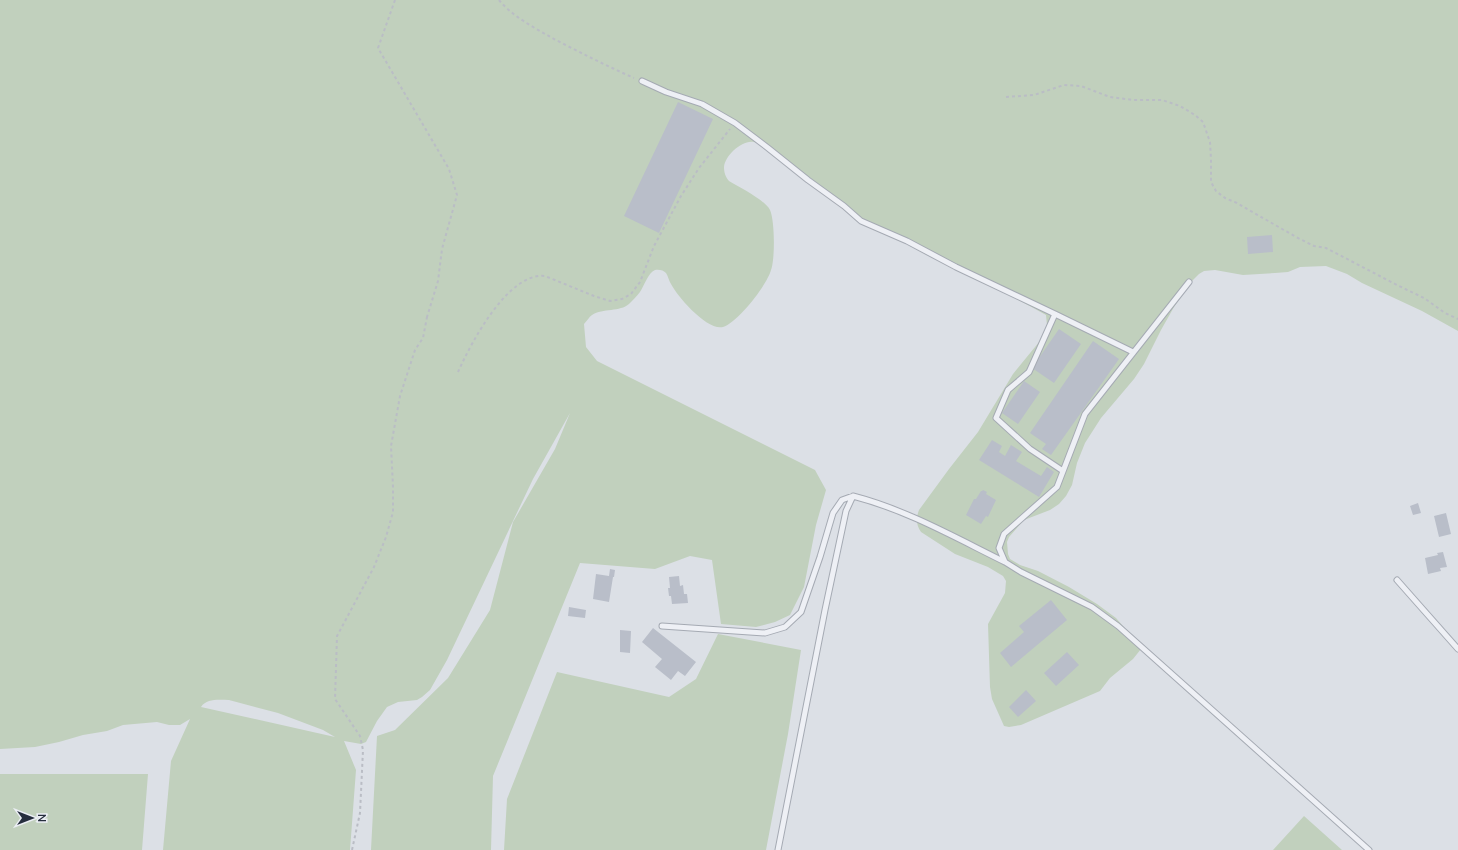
<svg xmlns="http://www.w3.org/2000/svg" width="1458" height="850" font-family="Lato,sans-serif">
<style>
.green{fill:#c1d0bd;fill-rule:evenodd}
.building{fill:#b9bec9}
.lines{fill:none;stroke-linecap:round;stroke-linejoin:round}
.service-casing{stroke:#a5aab3;stroke-width:7}
.path{stroke:#babdc5;stroke-width:2;stroke-dasharray:3 3;stroke-linecap:butt}
.service{stroke:#eef0f5;stroke-width:5}
</style>
<rect width="100%" height="100%" fill="#dce0e6"/>
<path class="green" d="M0,0H1458V331L1422,311L1362,283L1347,274L1326,266L1300,267L1288,272L1275,273L1243,275L1215,270L1204,271L1199,274L1191,282L1174,307L1161,330L1144,364L1134,379L1101,418L1085,443L1077,463L1072,485L1066,496L1059,504L1050,510L1024,520L1009,537L1007,542L1008,554L1010,559L1020,565L1038,571L1069,587L1097,604L1116,618L1128,632L1137,639L1140,643L1141,649L1133,659L1110,678L1100,691L1021,725L1009,727L1004,726L992,699L990,687L988,624L1005,593L1006,581L1003,576L988,567L955,554L921,532C916,525 916,518 919,510L949,469L978,432L1013,374L1044,336L1047,325L1046,315C981,278 910,250 848,209C838,202 829,193 820,185C810,177 798,171 788,163C776,154 769,146 754,142C743,139 725,155 724,167C724,172 725,176 729,181C739,187 765,200 770,210C775,221 775,260 771,270C767,285 738,322 723,327C707,331 677,296 671,284C669,281 668,276 666,273C664,270 658,269 655,270C648,273 644,286 640,292C637,296 633,300 629,304C620,312 603,308 592,315C589,317 587,321 584,324L586,347L597,361L815,470L826,490L816,525L804,587L790,615L775,622L756,627L721,624L712,560L690,556L655,569L580,563L493,776L491,850H371L377,736L395,730L448,678L490,610L513,522L555,449L570,413L533,479L447,660L430,690L422,697L417,700L398,702L387,707L377,721L366,742L361,744L344,741L356,770L350,850H163L171,761L190,719L180,725H169L157,722L123,725L107,731L83,735L59,742L35,747L0,749ZM229,700L278,713L323,730L335,737L201,707C207,698 219,700 229,700Z
M718,634L801,650L788,734L766,850H504L507,799L557,672L669,697L696,679Z
M0,774H148L142,850H0Z
M1304,816L1342,850H1273Z"/>
<path class="building" d="M678,102L713,119L659,233L624,216Z
M1272,235L1273,252L1248,254L1247,237Z
M1059,329L1081,344L1054,383L1032,368Z
M1093,341L1119,359L1051,455L1042,449L1046,444L1030,433Z
M1024,381L1040,392L1018,424L1002,413Z
M992,440L1002,446L999,452L1005,456L1011,445L1022,452L1016,461L1041,476L1047,467L1054,472L1039,497L979,460Z
M983,490L987,492L986,494L996,500L988,517L986,516L981,524L966,515L974,499H976L981,491H982Z
M1418,503L1421,513L1413,515L1410,506Z
M1446,513L1451,534L1439,537L1434,516Z
M1443,552L1447,567L1440,568L1441,571L1428,574L1425,558L1438,555L1437,553Z
M610,569L615,570L614,577H613L609,602L593,599L596,574L609,576Z
M679,576L680,586L683,585L684,594H687L688,603L672,604L671,596H669L668,588H670L669,577Z
M1051,600L1067,620L1011,667L1000,653L1024,632L1019,626Z
M569,607L586,610L585,618L568,616Z
M653,628L696,662L685,676L678,671L671,680L655,667L662,659L642,642Z
M620,630L631,631L630,653L620,652Z
M1067,652L1079,665L1056,686L1044,673Z
M1026,690L1036,701L1018,717L1009,707Z"/>
<g class="lines">
<defs>
<path id="service" d="M642,81L666,92L702,104L735,123L768,148L808,180L844,206L861,221L907,241L956,267L1055,314
M1189,282L1085,414L1057,487L1004,534L999,548L1005,562L1021,572L1092,607L1118,626L1369,850
M1063,471L1030,449L996,418L1008,390L1029,372L1055,314L1133,352
M1397,580L1458,649
M662,626L765,633L785,627L801,612L820,557L833,513L842,500L853,496
M778,850L825,610L846,511L853,496C907,510 956,538 1005,562"/>
</defs>
<use href="#service" class="service-casing"/>
<path class="path" d="M395,0L378,48L449,169L457,195L442,249L438,281L427,317
M499,0C513,17 535,28 554,39C581,53 607,66 634,78
M1006,97L1034,95L1064,85L1081,86L1110,97L1134,100H1162L1180,106L1195,115L1203,122L1210,142L1211,159V182L1216,191L1225,198L1237,203L1296,237L1314,246L1326,248L1397,285L1424,298L1445,313L1458,319
M458,372C471,343 508,272 545,276L594,296L610,301L622,299L631,294L640,282L654,246L681,196L699,168L730,129
M352,850L360,813L363,750L360,736L335,699L337,636L374,567L386,537L393,512V487L391,446L400,396L415,350L423,338L427,317"/>
<use href="#service" class="service"/>
</g>
<g transform="translate(32 818) rotate(90)" stroke="#ebeef4" stroke-width="3" paint-order="stroke">
<path d="M0-3L7 15L0 10L-7 15Z" fill="#252d3d"/>
<text y="-6" font-size="11" font-weight="bold" text-anchor="middle" fill="#252d3d">N</text>
</g>
</svg>
